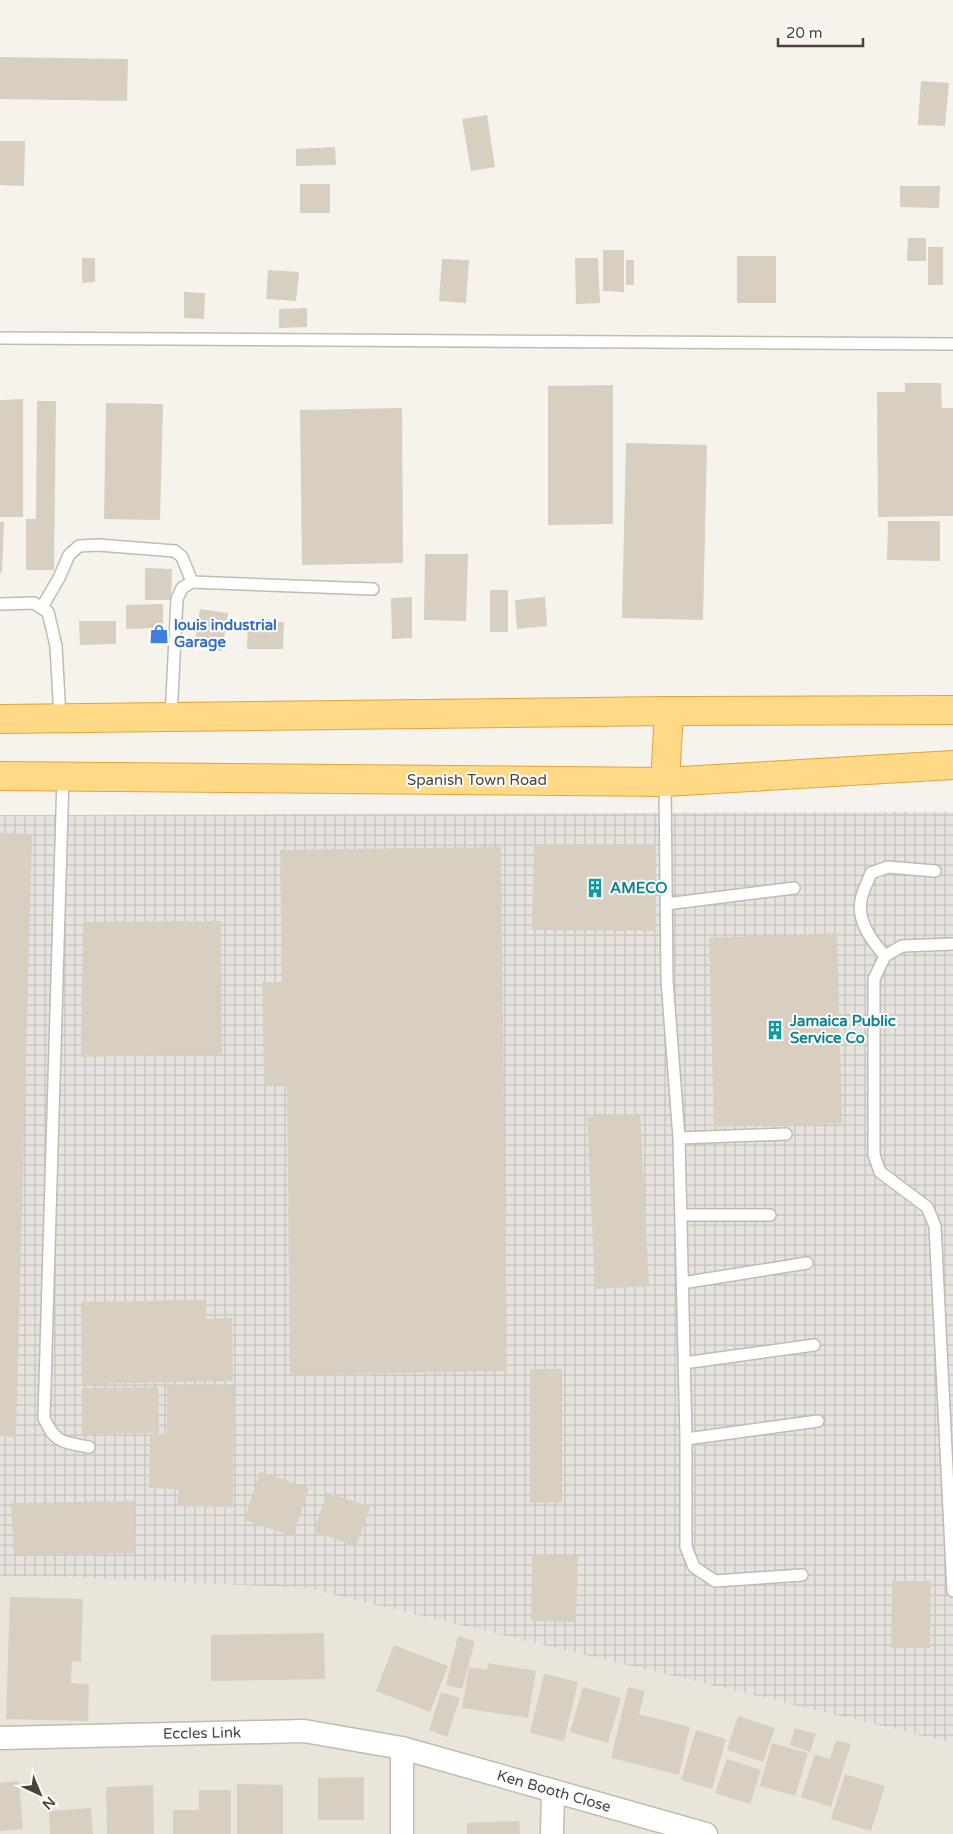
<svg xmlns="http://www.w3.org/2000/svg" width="953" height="1834" font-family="'Varela Round',sans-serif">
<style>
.residential{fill:#eae5da}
.industrial{fill:url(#industrial-grid)}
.building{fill:#d8cfc1}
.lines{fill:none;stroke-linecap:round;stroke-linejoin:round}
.service-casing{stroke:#c2bbae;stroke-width:14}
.minor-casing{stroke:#c2bbae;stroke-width:25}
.trunk-casing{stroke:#e0a43c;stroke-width:30}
.service{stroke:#fff;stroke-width:11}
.minor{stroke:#fff;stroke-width:22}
.trunk{stroke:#ffd985;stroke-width:28}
.labels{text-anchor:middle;stroke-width:4;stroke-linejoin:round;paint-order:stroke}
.shop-label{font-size:15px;font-weight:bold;fill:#366cbe;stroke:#fff;text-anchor:start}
.street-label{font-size:15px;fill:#4b4439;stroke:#fff}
.culture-label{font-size:15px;font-weight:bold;fill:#0d838f;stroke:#fff;text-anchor:start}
</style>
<defs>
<pattern id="industrial-grid" width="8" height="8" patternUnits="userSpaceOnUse" patternTransform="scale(1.25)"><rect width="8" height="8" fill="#e6e2dd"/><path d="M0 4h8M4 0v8" fill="none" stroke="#c7c3be"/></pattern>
</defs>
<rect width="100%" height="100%" fill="#f6f3ec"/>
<path class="residential" d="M0,1576H41L305,1588L953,1743V1834H0Z"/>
<path class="industrial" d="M953,812V1743L305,1588L41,1576H0V815Z"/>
<path class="building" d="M0,57L128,59L127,101L0,99Z
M921,81L949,83L945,126L918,125Z
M487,115L495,167L471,171L462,119Z
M0,141H25L24,186L0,185Z
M335,147L336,165L296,166V149Z
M300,184H330V213H300Z
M900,186H940L939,208L900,207Z
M908,238H926V261H907Z
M928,247H943V285H928Z
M603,250H624V292L603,291Z
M737,256H776V303H737Z
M82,258H95V282L82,283Z
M575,258H598L600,303L576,304Z
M442,259L469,260L466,303L439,301Z
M626,260H634V285H626Z
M268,270L299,272L296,301L266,299Z
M184,292L205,293L204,319L184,318Z
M307,308V327L279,328V309Z
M905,383H941L942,408H953V516L878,517L877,392H905Z
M613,385V524L548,525V386Z
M23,399V517H0V400Z
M37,401H56L54,570H26V519H36Z
M106,403L163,404L160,520L104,519Z
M402,408L403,563L302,565L300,410Z
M626,443L707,445L703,620L622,618Z
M888,521H940V561L887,560Z
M0,522H4L2,573L0,572Z
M425,554H468L466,621L424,620Z
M145,568L172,569L171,600H145Z
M490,590H508V632H490Z
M412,597V638L392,639L391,598Z
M545,597L547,626L517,629L515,600Z
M163,604V628L126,629V605Z
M200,609L228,613L222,651L194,647Z
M79,621H116V644L80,645Z
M248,622H284L283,649H247Z
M0,833L32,834L16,1437L0,1436Z
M534,844L656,845V931L532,930Z
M501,847L507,1371L290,1375L287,1084L264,1085L262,982H282L280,850Z
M221,921L222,1054L81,1057L83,922Z
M837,933L842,1123L714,1127L709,938Z
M640,1114L649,1286L595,1289L587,1117Z
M206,1300V1319L232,1318L233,1381L82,1384L81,1302Z
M530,1369H562V1502L530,1503Z
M167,1386H234L233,1507L177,1506L178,1489L149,1488L150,1435H167Z
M158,1387L159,1433L82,1434V1388Z
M260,1472L309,1488L293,1536L244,1520Z
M327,1492L370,1507L356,1546L314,1532Z
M135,1501V1553L14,1555L11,1503Z
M532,1555L578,1556L576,1622L531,1621Z
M892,1581H931L930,1648H891Z
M10,1597L83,1599L81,1662L72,1661L71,1683L89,1684L88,1721L6,1719Z
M324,1633L325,1679L211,1681V1635Z
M458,1636L475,1641L462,1689L446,1685Z
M394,1645L448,1666L430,1712L376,1691Z
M488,1663L536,1671L528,1718L462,1708L469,1667L487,1670Z
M544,1674L578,1682L564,1741L530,1733Z
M583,1687L621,1698L608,1743L570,1732Z
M628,1687L645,1691L639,1714L690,1727L679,1775L611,1758Z
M441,1692L460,1698L447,1737L429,1730Z
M738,1716L775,1728L763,1762L727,1750Z
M795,1728L816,1734L810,1752L790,1745Z
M696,1730L726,1739L712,1789L681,1780Z
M836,1740L851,1744L831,1807L801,1797L815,1754L830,1759Z
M772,1743L808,1753L795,1796L760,1786Z
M727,1759L761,1770L750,1804L715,1793Z
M845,1774L885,1786L871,1831L831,1819Z
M364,1777V1820H318V1778Z
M19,1781L23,1829L0,1831V1783Z
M237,1784L283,1785V1834H237Z
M153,1785L154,1834H107L106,1787Z
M199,1790H231V1834H173V1810H199Z
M91,1808L93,1834H50L49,1811Z
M519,1821L520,1834H467V1823Z"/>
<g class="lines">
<defs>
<path id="service" d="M0,338L953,344
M0,604L34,603L48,612L56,646L60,718
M42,607L59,578L69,555L79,546L98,545L175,551L182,557L192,582
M171,717L177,599L182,588L192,582L373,589
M63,777L44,1418C55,1444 64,1442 89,1447
M665,782L667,980L679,1138L686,1439V1547L694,1567L715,1581L802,1575
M666,904L794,888
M953,944L902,946L885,956L874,979V1155L880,1172L927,1207L935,1226L953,1591
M885,956C871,940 855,919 862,896C864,888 868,881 871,873L888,867L935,871
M679,1138L786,1134
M681,1215H770
M682,1283L807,1263
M684,1363L814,1345
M686,1439L818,1421"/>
<path id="minor" d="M0,1738L304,1731L402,1748L706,1834
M402,1834V1748
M552,1834L553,1791"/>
<path id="trunk" d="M0,719L669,711L953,710
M0,776L665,782L953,765
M665,782L669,711"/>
</defs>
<use href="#service" class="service-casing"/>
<use href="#minor" class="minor-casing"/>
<use href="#trunk" class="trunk-casing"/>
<use href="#service" class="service"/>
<use href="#minor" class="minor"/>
<use href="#trunk" class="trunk"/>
</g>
<defs>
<symbol id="shop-bare" viewBox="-9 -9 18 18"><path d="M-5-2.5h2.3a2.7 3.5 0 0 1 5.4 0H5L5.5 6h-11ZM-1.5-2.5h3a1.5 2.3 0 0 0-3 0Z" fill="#3f7fe0" stroke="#fff" stroke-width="2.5" paint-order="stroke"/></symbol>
<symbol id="building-bare" viewBox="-9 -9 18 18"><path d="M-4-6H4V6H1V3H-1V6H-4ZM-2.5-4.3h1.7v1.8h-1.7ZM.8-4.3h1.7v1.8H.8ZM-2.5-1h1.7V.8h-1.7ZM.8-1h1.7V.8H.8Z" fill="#0f9aa8" stroke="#fff" stroke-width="2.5" paint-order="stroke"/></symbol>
</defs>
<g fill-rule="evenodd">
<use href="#shop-bare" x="145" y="620" width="28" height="28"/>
<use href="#building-bare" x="581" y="874" width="28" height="28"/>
<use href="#building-bare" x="761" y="1016" width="28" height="28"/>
</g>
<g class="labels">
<g class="shop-label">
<text x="174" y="630">louis industrial<tspan x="174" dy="17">Garage</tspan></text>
</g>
<g class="street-label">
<text x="477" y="785">Spanish Town Road</text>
<text transform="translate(202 1733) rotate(-1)" y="5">Eccles Link</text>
<text transform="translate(554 1791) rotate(16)" y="5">Ken Booth Close</text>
</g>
<g class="culture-label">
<text x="610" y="893">AMECO</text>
<text x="790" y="1026">Jamaica Public<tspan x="790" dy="17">Service Co</tspan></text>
</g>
</g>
<g transform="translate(40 1794) rotate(136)" stroke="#ffffff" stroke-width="4" paint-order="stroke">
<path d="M0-4L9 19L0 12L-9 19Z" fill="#4b4439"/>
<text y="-8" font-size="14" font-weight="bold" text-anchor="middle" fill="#4b4439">N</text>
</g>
<path d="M778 38v8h85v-8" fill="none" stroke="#4b4439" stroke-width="2.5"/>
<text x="786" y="38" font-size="15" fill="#4b4439" stroke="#ffffff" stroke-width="4" paint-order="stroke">20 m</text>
</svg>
